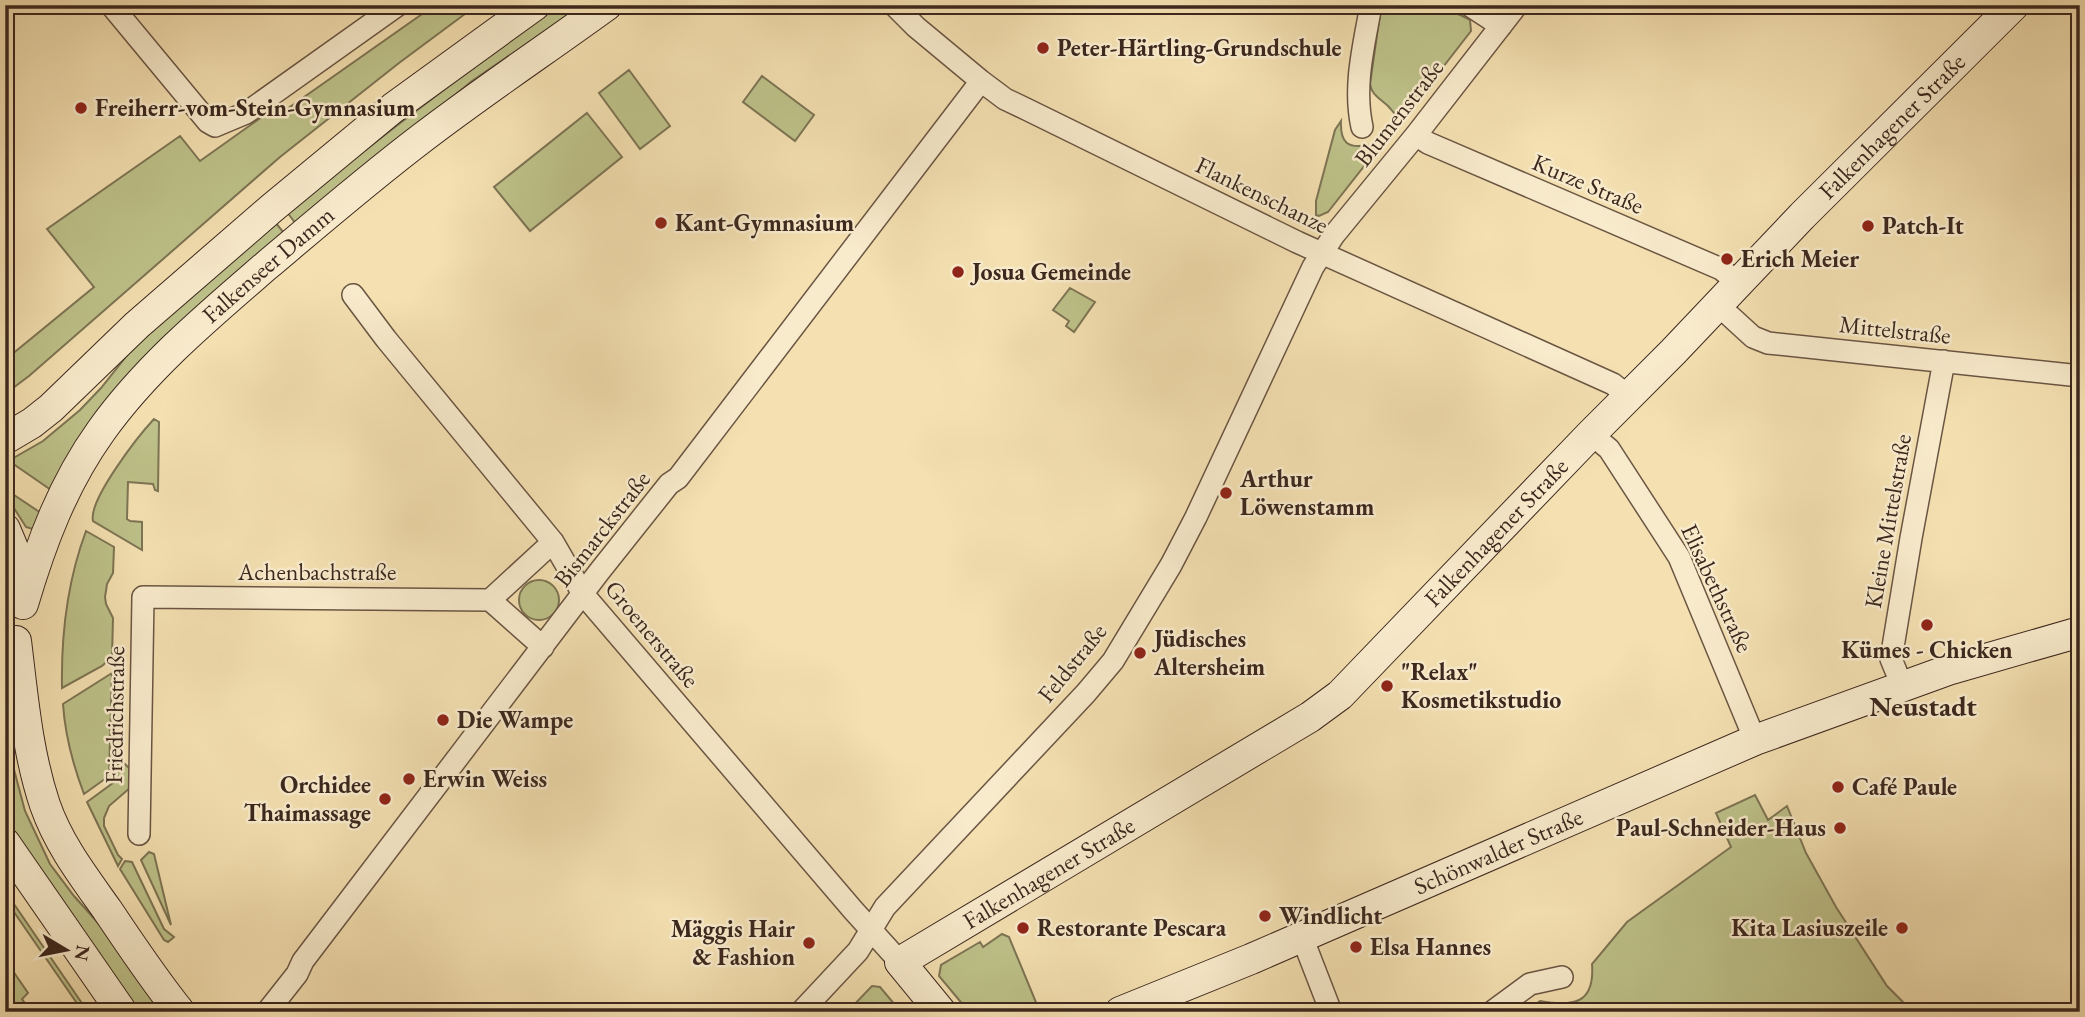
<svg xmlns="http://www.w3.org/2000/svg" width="2085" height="1017" font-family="'EB Garamond',serif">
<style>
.green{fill:#bec28a;stroke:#7d7454;stroke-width:2}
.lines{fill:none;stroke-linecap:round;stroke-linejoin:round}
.street-casing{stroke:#6a5543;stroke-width:24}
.secondary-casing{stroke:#3c271e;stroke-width:32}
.street{stroke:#f8ebcc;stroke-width:21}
.secondary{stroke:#f8ebcc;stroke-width:30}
.poi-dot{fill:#8f2418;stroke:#f8ebcc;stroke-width:2.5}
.labels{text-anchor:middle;stroke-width:5;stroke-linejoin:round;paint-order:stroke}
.poi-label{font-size:24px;font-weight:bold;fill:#3c271e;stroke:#f8ebcc;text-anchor:start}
.street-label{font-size:24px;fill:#3c271e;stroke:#f8ebcc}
.quarter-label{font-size:28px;font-weight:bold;fill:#3c271e;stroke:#f8ebcc}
</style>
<rect width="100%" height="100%" fill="#f4e0b1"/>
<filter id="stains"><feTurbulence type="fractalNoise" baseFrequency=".00286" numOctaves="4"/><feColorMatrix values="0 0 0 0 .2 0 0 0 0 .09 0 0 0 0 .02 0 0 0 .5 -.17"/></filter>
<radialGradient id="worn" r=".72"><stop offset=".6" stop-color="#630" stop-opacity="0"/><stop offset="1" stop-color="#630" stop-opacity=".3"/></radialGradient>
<path class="green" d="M435,5H477L399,63L280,157L29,376L5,394V360L94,287L47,229L180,136L200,161L266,114L277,116Z
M560,5H583L472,81L296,224L287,212C376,140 467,71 560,5Z
M1384,5C1413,5 1444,5 1470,20L1471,31L1405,116L1401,118C1394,115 1393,111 1388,106C1380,98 1372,96 1370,84L1381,7Z
M629,70L670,126L640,149L599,93Z
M762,76L814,115L795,141L743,102Z
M587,113L622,157L530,231L494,187Z
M1341,121C1340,143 1348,149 1368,145L1372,156L1328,212L1319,216L1316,215V201L1335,130Z
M275,222L284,233L51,490L12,463L10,460L43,441L80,410L101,388L133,348Z
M1070,288L1095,302L1074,332L1066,326L1069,321L1053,310Z
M154,419L159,422L158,491L155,490L153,484L128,482L127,519L130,521L142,522V550L93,521C88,500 139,435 154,419Z
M5,489L41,513L33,529L26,527L5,494Z
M86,531L114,547L113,573L107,584L105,597L106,604L113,618L112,657L102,666L62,688C61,634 67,582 86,531Z
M519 600a20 20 0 1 1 40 0a20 20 0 1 1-40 0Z
M112,673L109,776L84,794C73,765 65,735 63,704Z
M8,747L25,811L50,864L74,896L100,925L164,1012H136L5,823V749Z
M118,757L133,772L131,787L109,806L104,818V826L118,855L122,859L118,866L87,802L117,780Z
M1755,795L1768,820L1787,806L1806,853L1836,907L1887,986L1913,1012H1525L1540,1001C1573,1007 1595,1004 1592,964L1627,922L1731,847L1716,813Z
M149,852L154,854L171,925L141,860Z
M125,861L132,862L164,929L174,937L168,942L164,940L120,869Z
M5,891L88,1012H83L5,899Z
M1002,934L1009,937L1040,1012H969L939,976L941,965L980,942L983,947Z
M15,974L28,993L22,999L31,1012H5V976L8,979Z
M872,986L880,987L901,1012H847Z"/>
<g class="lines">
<defs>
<path id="street" d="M111,5L208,122L215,126L246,113L398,5
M894,5L916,27L981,81L1005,99L1026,109L1297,242L1613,384L1628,396
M1469,5L1501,26
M1362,127C1353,86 1364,45 1371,5
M1416,135L1428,143L1721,269L1738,283
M353,295L386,339L553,542L583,594L853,910L900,962
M1718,305L1753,337L1768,343L2080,376
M1591,434L1609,449L1679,557L1755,740
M490,600L553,542
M1903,688L1891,659L1911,538L1944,361
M139,834L143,597L490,600L543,647
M1302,937L1331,1012
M267,1012L297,974L303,961L599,572L669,484L678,478L981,81
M801,1012L858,951L885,907L1086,693L1113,661L1171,565L1196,517L1313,267L1334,235L1416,135L1517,5
M1492,1012L1530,984L1562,977"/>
<g id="secondary">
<path d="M5,439L32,423L51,408L137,325L272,208L393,108L535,5"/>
<path d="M5,529L18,560L22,592"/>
<path id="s1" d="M23,604C41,543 63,484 101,431C146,368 207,317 266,266C317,223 368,179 422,138C482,92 545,50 607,5"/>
<path d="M16,641C23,697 27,751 45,805C59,845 84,877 108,911C131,945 154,980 180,1012"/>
<path d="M5,843L122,1012"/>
<path id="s2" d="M941,1012L900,962L1310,717L1340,695L1591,434L1673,352L1802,216L2014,5"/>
<path id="s3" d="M1120,1012L1251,959L1755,740L1951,669L2080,632"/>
</g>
</defs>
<use href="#street" class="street-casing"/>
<use href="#secondary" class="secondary-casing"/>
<use href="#street" class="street"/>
<use href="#secondary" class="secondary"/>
</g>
<g class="poi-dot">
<circle cx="1043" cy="48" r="7"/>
<circle cx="81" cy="108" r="7"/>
<circle cx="661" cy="223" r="7"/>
<circle cx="1868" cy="226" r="7"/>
<circle cx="1727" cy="259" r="7"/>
<circle cx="958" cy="272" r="7"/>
<circle cx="1226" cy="493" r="7"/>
<circle cx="1927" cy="625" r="7"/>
<circle cx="1140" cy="653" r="7"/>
<circle cx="1387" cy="686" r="7"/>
<circle cx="443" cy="720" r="7"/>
<circle cx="409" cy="779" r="7"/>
<circle cx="1838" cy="787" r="7"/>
<circle cx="385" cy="799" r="7"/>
<circle cx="1840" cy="828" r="7"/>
<circle cx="1265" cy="916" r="7"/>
<circle cx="1023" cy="928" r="7"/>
<circle cx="1902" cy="928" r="7"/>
<circle cx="809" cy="943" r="7"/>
<circle cx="1356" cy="947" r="7"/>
</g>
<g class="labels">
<g class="poi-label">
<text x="1057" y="56">Peter-Härtling-Grundschule</text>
<text x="95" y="116">Freiherr-vom-Stein-Gymnasium</text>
<text x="675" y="231">Kant-Gymnasium</text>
<text x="1882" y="234">Patch-It</text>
<text x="1741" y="267">Erich Meier</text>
<text x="972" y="280">Josua Gemeinde</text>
<text x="1240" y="487">Arthur<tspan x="1240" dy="28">Löwenstamm</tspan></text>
<text x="1154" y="647">Jüdisches<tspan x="1154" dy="28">Altersheim</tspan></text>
<text x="1927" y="658" text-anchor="middle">Kümes - Chicken</text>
<text x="1401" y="680">"Relax"<tspan x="1401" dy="28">Kosmetikstudio</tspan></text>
<text x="457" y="728">Die Wampe</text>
<text x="423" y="787">Erwin Weiss</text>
<text x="371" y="793" text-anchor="end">Orchidee<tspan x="371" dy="28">Thaimassage</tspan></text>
<text x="1852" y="795">Café Paule</text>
<text x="1826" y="836" text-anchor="end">Paul-Schneider-Haus</text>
<text x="1279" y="924">Windlicht</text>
<text x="1037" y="936">Restorante Pescara</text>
<text x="1888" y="936" text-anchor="end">Kita Lasiuszeile</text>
<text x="795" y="937" text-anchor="end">Mäggis Hair<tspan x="795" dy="28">&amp; Fashion</tspan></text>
<text x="1370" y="955">Elsa Hannes</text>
</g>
<g class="street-label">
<text transform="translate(1399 113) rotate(-52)" y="8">Blumenstraße</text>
<text dy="8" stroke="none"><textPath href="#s2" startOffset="1372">Falkenhagener Straße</textPath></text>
<text transform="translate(1588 184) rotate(23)" y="8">Kurze Straße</text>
<text transform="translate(1262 195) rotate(26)" y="8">Flankenschanze</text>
<text dy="8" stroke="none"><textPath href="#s1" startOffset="427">Falkenseer Damm</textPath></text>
<text transform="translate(1895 330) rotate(6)" y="8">Mittelstraße</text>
<text transform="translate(1888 521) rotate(-80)" y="8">Kleine Mittelstraße</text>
<text transform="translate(602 529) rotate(-52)" y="8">Bismarckstraße</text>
<text dy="8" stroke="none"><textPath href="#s2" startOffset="805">Falkenhagener Straße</textPath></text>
<text x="317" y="580">Achenbachstraße</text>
<text transform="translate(1717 588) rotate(65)" y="8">Elisabethstraße</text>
<text transform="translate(652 634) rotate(50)" y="8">Groenerstraße</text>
<text transform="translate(1072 663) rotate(-51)" y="8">Feldstraße</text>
<text transform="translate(115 715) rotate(-89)" y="8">Friedrichstraße</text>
<text dy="8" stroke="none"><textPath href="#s3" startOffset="411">Schönwalder Straße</textPath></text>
<text dy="8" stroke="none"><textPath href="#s2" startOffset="238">Falkenhagener Straße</textPath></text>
</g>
<g class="quarter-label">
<text x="1923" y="716">Neustadt</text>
</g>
</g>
<rect width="2085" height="1017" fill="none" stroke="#f4e0b1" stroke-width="28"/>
<rect x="7" y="7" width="2071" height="1003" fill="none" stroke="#3c271e" stroke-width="3.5"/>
<rect x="14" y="14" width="2057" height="989" fill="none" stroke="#3c271e" stroke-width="2"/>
<g transform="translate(66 950) rotate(100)" stroke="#f8ebcc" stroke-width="5" paint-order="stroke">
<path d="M0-5L12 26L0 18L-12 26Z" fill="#3c271e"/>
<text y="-10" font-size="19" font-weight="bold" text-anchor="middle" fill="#3c271e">N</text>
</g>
<rect width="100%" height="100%" filter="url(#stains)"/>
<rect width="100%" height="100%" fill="url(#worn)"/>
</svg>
